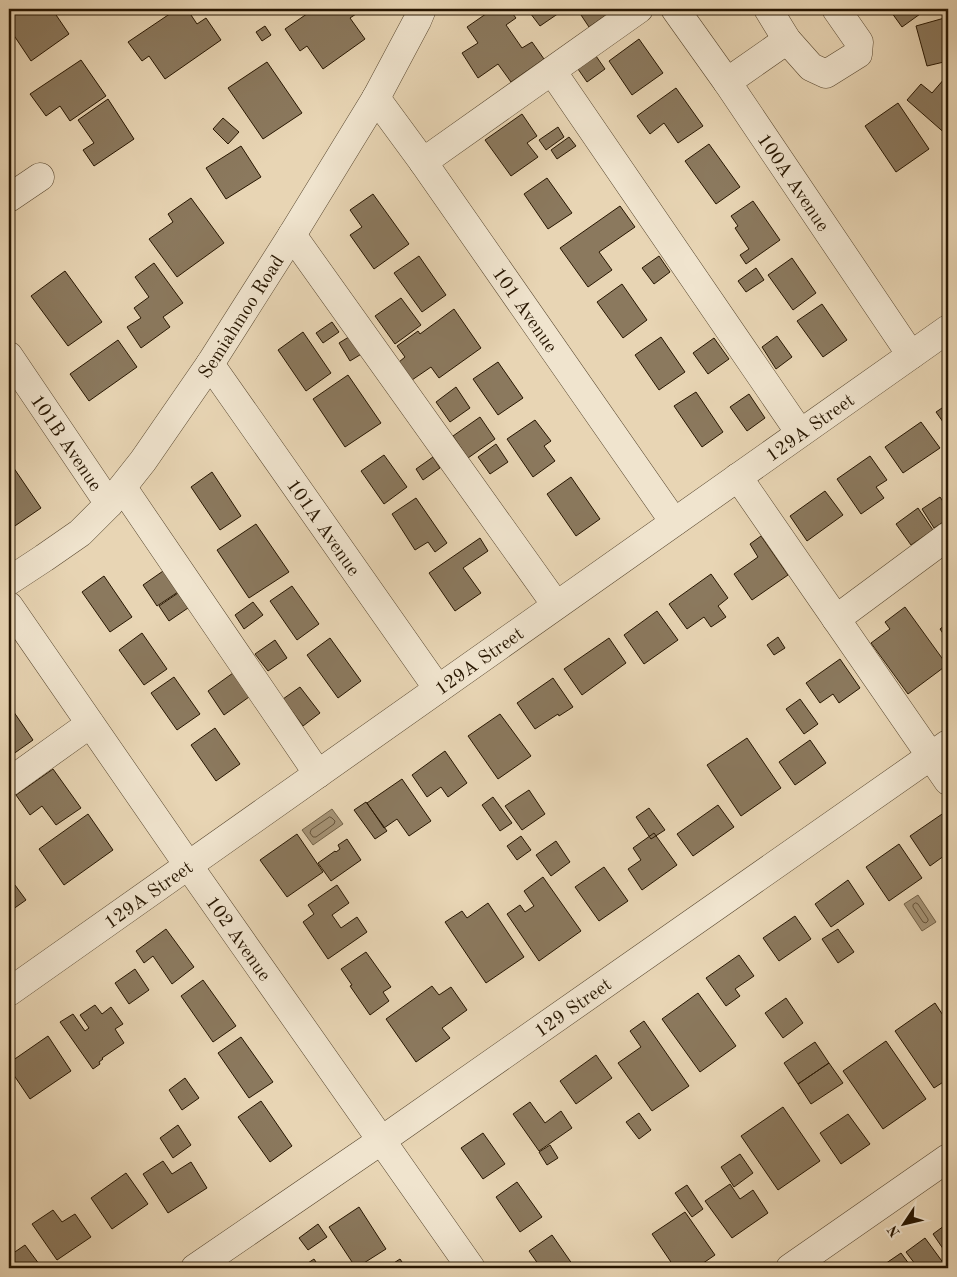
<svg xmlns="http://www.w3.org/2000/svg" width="957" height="1277" font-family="'Old Standard TT',serif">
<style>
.water{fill:#a69477;stroke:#736248}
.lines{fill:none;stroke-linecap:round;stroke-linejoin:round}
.shore{stroke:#66553c;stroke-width:1}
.building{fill:#8b795e;stroke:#271601}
.minor-casing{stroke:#57462e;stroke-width:29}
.minor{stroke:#f0e4ce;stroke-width:28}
.labels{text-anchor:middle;stroke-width:4.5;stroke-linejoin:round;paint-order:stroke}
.street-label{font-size:19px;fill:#271601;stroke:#f0e4ce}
</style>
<rect width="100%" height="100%" fill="#e8d5b4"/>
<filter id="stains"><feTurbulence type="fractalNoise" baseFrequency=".004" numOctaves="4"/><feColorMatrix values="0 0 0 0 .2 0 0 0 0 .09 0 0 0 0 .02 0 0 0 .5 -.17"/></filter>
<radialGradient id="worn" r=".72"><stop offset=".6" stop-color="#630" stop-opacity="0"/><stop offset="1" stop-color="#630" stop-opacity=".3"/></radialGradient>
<path class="water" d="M332,809L343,824L313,845L302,830Z
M918,895L936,922L922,931L904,904Z"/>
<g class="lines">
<path class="shore" d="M330,817L332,818L335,821L334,824L316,837H313L310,833L311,830Z
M916,903L918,904L928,919V921L926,923L923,922L913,907V905Z"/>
</g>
<path class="building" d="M9,9H52L69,34L31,61L9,28Z
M177,9H187L197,24L206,18L221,40L165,79L149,56L142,61L128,42Z
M314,9H353L356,14L350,18L365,39L323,69L307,46L300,51L285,29Z
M493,9H509L516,18L506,25L522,48L532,42L544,59L511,82L498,64L478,78L462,53L478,43L467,27Z
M527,9H556L559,13L540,26Z
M577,9H615L589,27Z
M889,9H927L902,27Z
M948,17V63V61L927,66L916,26Z
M265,26L271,35L262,41L256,32Z
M639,39L663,73L632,95L609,61Z
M596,56L605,69L587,82L578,69Z
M81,60L106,96L70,121L60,106L46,116L30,94Z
M267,62L302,113L263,139L228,88Z
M945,78L948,81V136L907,100L921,84L932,93Z
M676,88L703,126L678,143L664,123L650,134L637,116Z
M108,99L134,139L94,166L83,150L94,143L78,120Z
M898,103L929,149L896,172L865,126Z
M522,114L537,136L527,143L538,157L511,176L485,140Z
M223,118L239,132L228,144L213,129Z
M558,127L564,137L546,150L539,140Z
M569,137L576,146L557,159L551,150Z
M709,144L740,187L716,204L685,161Z
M241,146L261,177L226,199L206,168Z
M547,178L572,213L548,229L524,194Z
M373,194L409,244L374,269L350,235L362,227L350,210Z
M191,198L224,243L177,277L149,239L173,222L168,214Z
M753,201L780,240L746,264L740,255L749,249L735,228L738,226L731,216Z
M620,206L635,227L599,252L612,270L588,287L560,248Z
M419,256L446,295L422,312L394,273Z
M659,256L670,272L654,284L642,268Z
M792,258L816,293L793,310L768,275Z
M154,263L183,303L163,317L170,327L141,348L127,327L141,318L134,308L149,297L135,277Z
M756,268L764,280L746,292L738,281Z
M65,271L102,322L68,346L31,296Z
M622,284L647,320L623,338L597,302Z
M401,298L421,325L395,344L375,316Z
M822,304L847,340L823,357L797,321Z
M454,309L481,348L439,378L431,367L412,380L399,362L405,357L397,346L418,331L420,334Z
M332,322L339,332L323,343L316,333Z
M303,332L331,373L306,391L278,350Z
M352,335L363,353L350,361L339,343Z
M777,336L792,357L776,369L762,347Z
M661,337L685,372L659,390L635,355Z
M714,338L729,359L708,374L693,353Z
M118,340L137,367L89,401L70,374Z
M498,362L523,398L498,415L473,379Z
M348,375L381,423L345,447L313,399Z
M456,387L470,408L450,422L436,402Z
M696,392L723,432L702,447L674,406Z
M749,394L765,418L747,431L730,407Z
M948,404V429L936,412Z
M480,417L495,439L468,458L453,436Z
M535,420L551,441L544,446L555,461L533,477L507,439Z
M921,422L940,448L903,473L885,447Z
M496,444L508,462L490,474L478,457Z
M384,455L407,487L384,504L361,471Z
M870,456L887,480L876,487L884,498L861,514L837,479Z
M433,457L440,468L423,480L416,469Z
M9,461L41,508L9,530Z
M212,472L241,516L220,530L191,487Z
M571,477L600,519L576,536L547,494Z
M825,491L843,515L807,541L790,516Z
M940,497L948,509V519L934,528L922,509Z
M416,498L447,543L435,552L428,542L415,550L392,514Z
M918,508L933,530L911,545L896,524Z
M256,524L289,572L249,598L217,550Z
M761,536L788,575L752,600L734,574L758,557L750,544Z
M480,538L488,551L463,568L481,593L455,611L429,573Z
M166,569L181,590L157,606L143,585Z
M711,574L728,598L718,606L726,617L711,627L704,617L687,629L669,604Z
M104,576L132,617L110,632L82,592Z
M292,586L319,624L297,640L270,601Z
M178,593L188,608L169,621L159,606Z
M253,602L263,615L244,629L235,615Z
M905,607L947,665L908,694L871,643L890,629L885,622Z
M657,611L678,640L644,664L624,635Z
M948,623V641L940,629Z
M142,633L167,669L144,685L119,650Z
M778,637L785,648L774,655L767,645Z
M330,638L361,681L338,698L307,655Z
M609,638L626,663L582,695L564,669Z
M275,640L287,658L268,671L255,654Z
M840,659L860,688L839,703L833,694L820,703L806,683Z
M233,673L249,697L224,715L208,691Z
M174,677L200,714L177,730L151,693Z
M553,678L573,707L559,716L558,714L535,729L517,703Z
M300,687L320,713L303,726L283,699Z
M800,699L818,724L804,734L786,709Z
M9,705L33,740L9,757Z
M500,714L531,756L498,779L468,736Z
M215,728L240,764L216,781L191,745Z
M747,738L781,788L741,816L707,765Z
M810,740L826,763L795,785L779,762Z
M445,751L467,783L448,797L441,787L427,797L412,775Z
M53,769L81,808L56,825L42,806L30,815L16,795Z
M402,779L431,821L409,836L397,819L384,828L367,803Z
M529,790L545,814L522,830L505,806Z
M493,797L512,823L500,831L482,805Z
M366,802L387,831L375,839L354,810Z
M718,805L734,827L693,856L677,834Z
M649,808L665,830L651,839L636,817Z
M948,810V853L930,866L910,836Z
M88,814L113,850L64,885L39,849Z
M654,833L677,865L642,890L628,869L641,860L633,848Z
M297,834L323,872L287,897L260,860Z
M521,836L531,850L517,860L507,846Z
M347,839L361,860L331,881L318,863L335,851L336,852L340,849L338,845Z
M556,841L570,862L551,876L536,855Z
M899,844L922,878L889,901L866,867Z
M604,867L628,901L599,921L575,887Z
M9,877L26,900L9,912Z
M543,877L581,931L539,961L507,914L520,905L525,912L534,906L524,891Z
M848,880L864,904L831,927L815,904Z
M337,885L349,903L332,915L341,928L357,917L367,932L328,959L303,922L314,914L308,905Z
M488,903L524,957L486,983L445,922L462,911L467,918Z
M795,916L811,939L779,961L763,938Z
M166,929L194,967L172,984L153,956L144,963L136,951Z
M838,929L854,952L838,963L822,939Z
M366,952L391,987L383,992L389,1001L370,1015L350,986L352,985L341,969Z
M739,955L754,976L735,989L740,996L726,1006L706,978Z
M135,969L149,990L129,1004L115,983Z
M203,980L236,1026L213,1042L181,996Z
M432,986L439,995L451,987L467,1010L442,1028L450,1038L416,1062L386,1019Z
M698,993L736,1046L700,1072L662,1019Z
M786,998L803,1023L783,1038L765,1013Z
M935,1003L948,1023V1079L934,1088L895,1031Z
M95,1005L102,1014L111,1007L123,1024L115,1029L124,1043L102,1058L103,1059L99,1062L100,1064L93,1069L60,1022L73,1014L85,1031L89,1028L80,1015Z
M644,1021L689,1086L652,1111L618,1063L641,1047L630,1031Z
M48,1036L71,1071L30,1099L9,1068V1063Z
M241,1037L273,1082L249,1098L218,1053Z
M886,1041L926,1099L883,1129L843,1071Z
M815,1042L829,1063L798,1084L784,1063Z
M596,1055L612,1078L576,1104L560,1081Z
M829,1063L843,1083L811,1104L798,1084Z
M185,1078L199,1098L182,1110L169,1090Z
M261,1101L292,1146L270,1162L238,1117Z
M530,1102L545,1123L561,1111L572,1128L539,1151L513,1114Z
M783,1107L820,1161L778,1190L741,1136Z
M639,1113L651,1130L639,1139L626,1122Z
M848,1114L870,1144L841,1164L820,1133Z
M178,1125L191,1145L173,1158L160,1138Z
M483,1133L505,1164L483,1179L461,1148Z
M550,1145L558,1158L547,1165L539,1152Z
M740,1154L753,1173L734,1187L721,1167Z
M163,1161L172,1174L191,1162L207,1188L168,1213L143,1174Z
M126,1173L148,1204L112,1229L91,1198Z
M517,1182L542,1217L520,1232L496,1197Z
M730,1184L740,1199L753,1190L768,1213L732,1238L705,1201Z
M687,1185L703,1209L692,1217L675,1193Z
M359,1207L386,1249L356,1268L329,1227Z
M53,1210L62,1222L75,1214L91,1237L57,1260L32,1224Z
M685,1212L715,1255L696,1268H675L652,1234Z
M948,1223V1256L933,1234Z
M318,1224L327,1237L308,1250L299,1238Z
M552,1235L575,1268H541L529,1251Z
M925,1238L947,1268H918L906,1252Z
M25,1245L42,1268H9V1256Z
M901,1253L912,1268H879Z
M314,1259L320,1268H303L302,1267Z
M400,1259L406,1268H386Z"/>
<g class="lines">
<defs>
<g id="minor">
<path id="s1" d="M675,9L727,82L911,355"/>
<path d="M768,9L787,40L811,67L826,74L858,54L859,42L836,9"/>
<path d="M552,71L800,433"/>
<path d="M727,82L787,40"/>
<path id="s2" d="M376,98L423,162L674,522"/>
<path d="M423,162L639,9"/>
<path d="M9,198L40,177"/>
<path d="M292,235L556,605"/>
<path id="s3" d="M9,356L109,504"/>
<path id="s4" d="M210,364L438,689"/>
<path d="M738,477L948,781"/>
<path d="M123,488L318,774"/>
<path id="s5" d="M9,581L44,558L80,533L109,504L143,461L210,364L292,235L376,98L417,21L422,9"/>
<path id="s6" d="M9,606L188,865L471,1268"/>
<path d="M836,619L948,536"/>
<path d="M9,782L90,724"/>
<path id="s7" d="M9,992L948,329"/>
<path id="s8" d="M195,1268L382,1140L948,744"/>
<path d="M790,1268L948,1158"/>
</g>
</defs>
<use href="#minor" class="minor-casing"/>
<use href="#minor" class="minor"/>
</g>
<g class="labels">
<g class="street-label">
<text dy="7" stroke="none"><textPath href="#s1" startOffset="210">100A Avenue</textPath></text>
<text dy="7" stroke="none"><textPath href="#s2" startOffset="259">101 Avenue</textPath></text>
<text dy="7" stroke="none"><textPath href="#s5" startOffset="356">Semiahmoo Road</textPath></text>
<text dy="7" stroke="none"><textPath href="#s7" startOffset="980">129A Street</textPath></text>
<text dy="7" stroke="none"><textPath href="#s3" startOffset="104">101B Avenue</textPath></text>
<text dy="7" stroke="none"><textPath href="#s4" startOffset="199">101A Avenue</textPath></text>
<text dy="7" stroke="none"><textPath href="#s7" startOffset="575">129A Street</textPath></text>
<text dy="7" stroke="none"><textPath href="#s7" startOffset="170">129A Street</textPath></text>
<text dy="7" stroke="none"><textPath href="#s6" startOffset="404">102 Avenue</textPath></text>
<text dy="7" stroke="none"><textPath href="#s8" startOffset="459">129 Street</textPath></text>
</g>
</g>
<rect width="957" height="1277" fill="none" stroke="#e8d5b4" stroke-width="30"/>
<rect x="10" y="10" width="937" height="1257" fill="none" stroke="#271601" stroke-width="2.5"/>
<rect x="15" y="15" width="927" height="1247" fill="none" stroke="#271601"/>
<g transform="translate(904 1224) rotate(235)" stroke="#f0e4ce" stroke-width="4" paint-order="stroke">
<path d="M0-4L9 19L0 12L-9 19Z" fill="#271601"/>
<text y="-8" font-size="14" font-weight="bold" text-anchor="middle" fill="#271601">N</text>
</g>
<rect width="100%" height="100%" filter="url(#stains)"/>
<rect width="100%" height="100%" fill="url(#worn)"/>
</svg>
